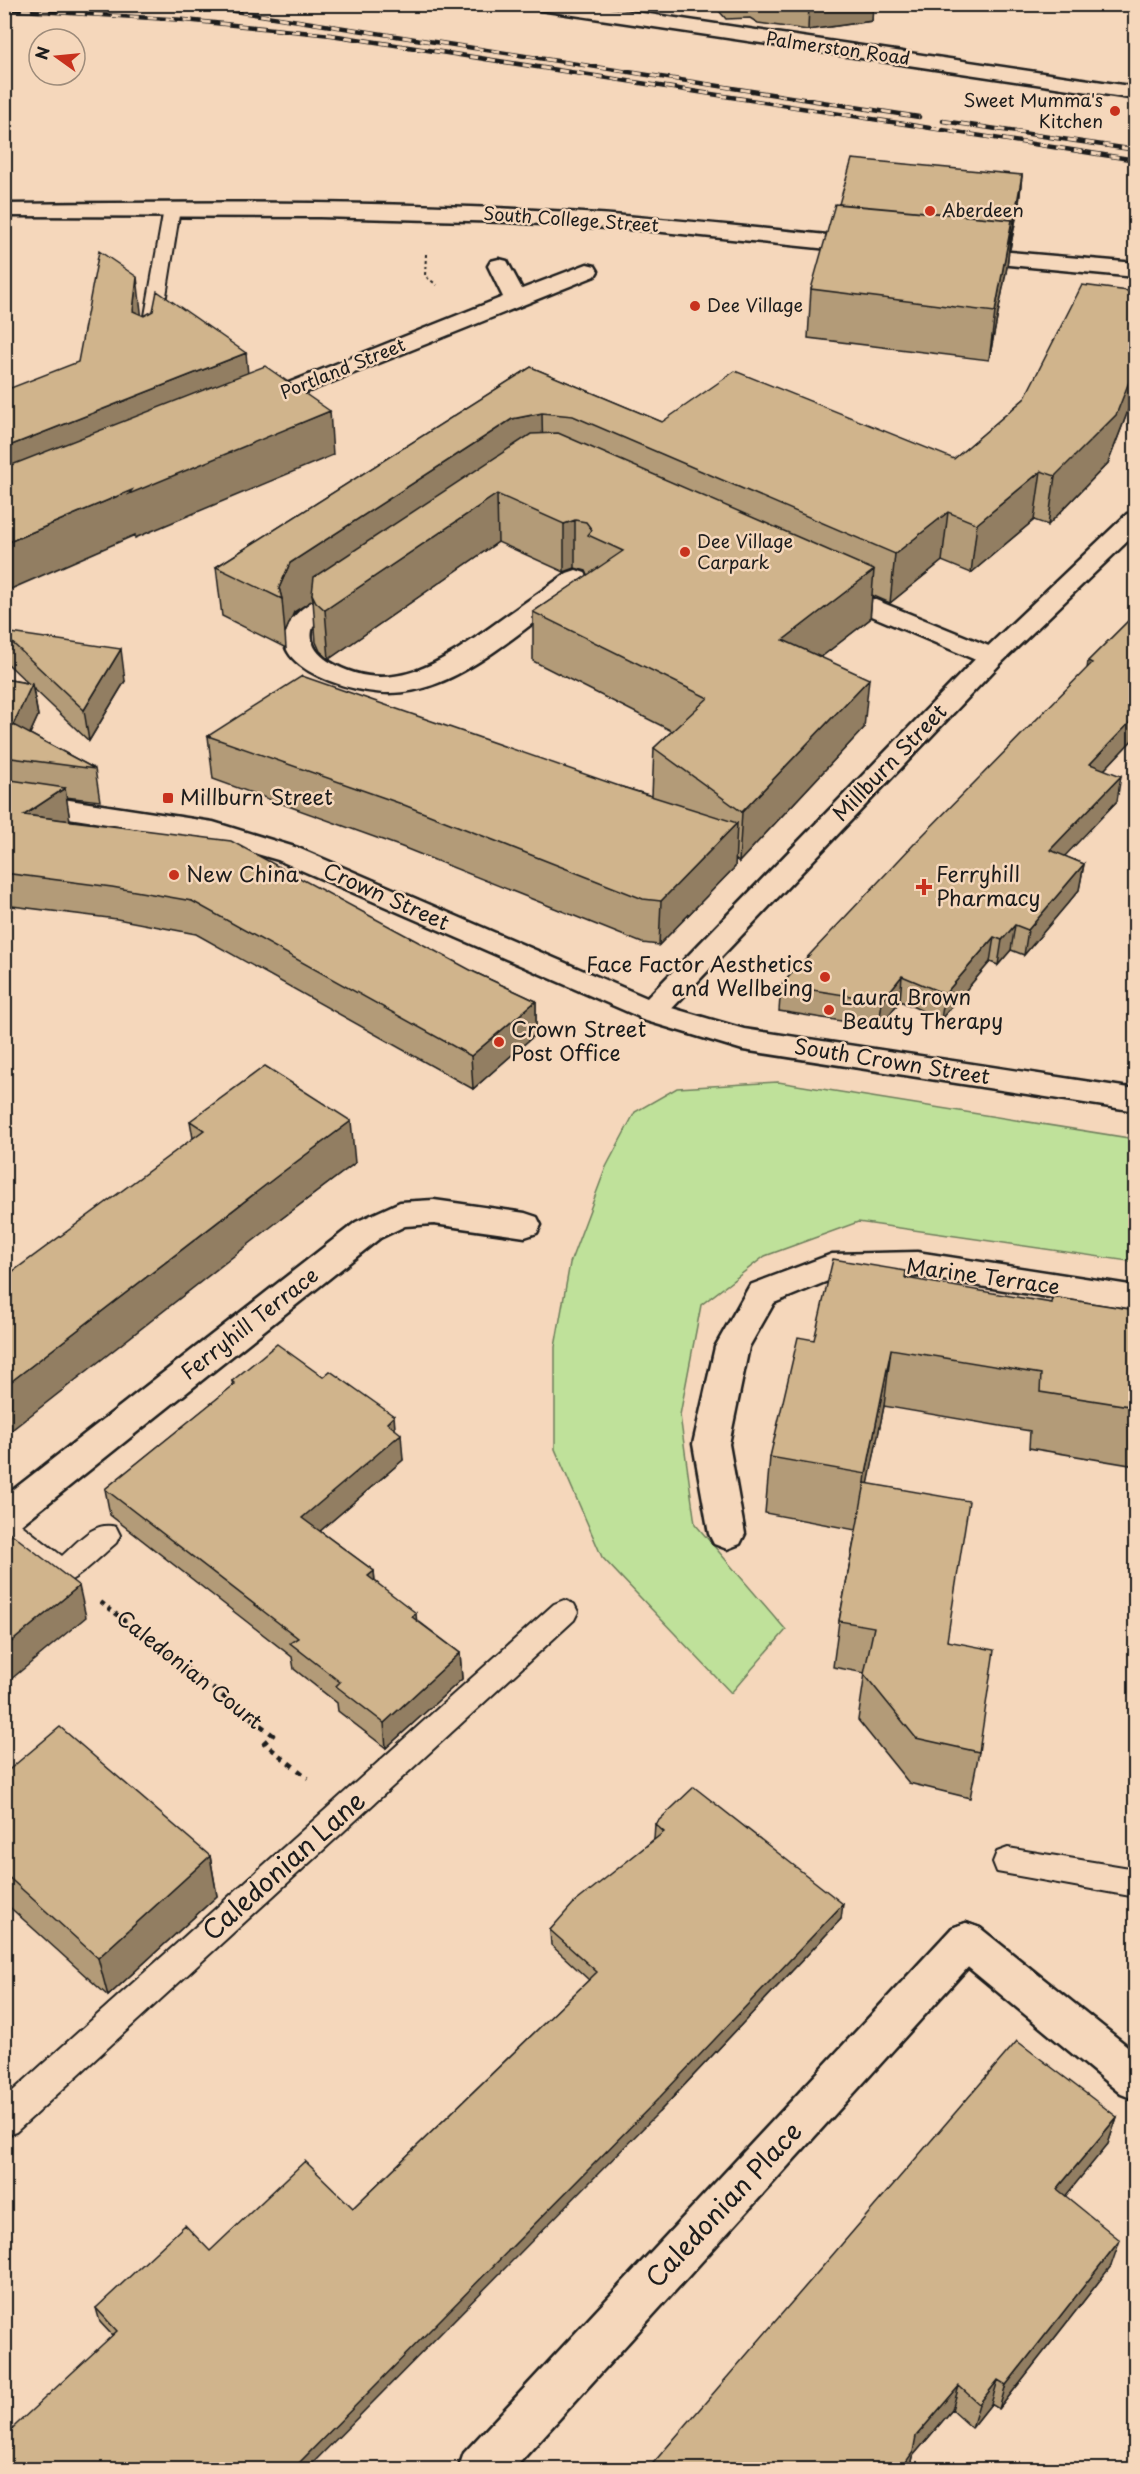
<svg xmlns="http://www.w3.org/2000/svg" width="1140" height="2474" font-family="'Playpen Sans',sans-serif">
<style>
.green{fill:#bfe19a;stroke:#6e7e5b;stroke-width:1.5}
.lines{fill:none;stroke-linecap:round;stroke-linejoin:round}
.service-casing{stroke:#1c1c1c;stroke-width:4}
.minor-casing{stroke:#1c1c1c;stroke-width:5}
.tertiary-casing{stroke:#1c1c1c;stroke-width:5}
.secondary-casing{stroke:#1c1c1c;stroke-width:5}
.path-far2{stroke:#1c1c1c;stroke-width:2;stroke-dasharray:3 3;stroke-linecap:butt}
.path-far1{stroke:#1c1c1c;stroke-width:4;stroke-dasharray:4.5 4.5;stroke-linecap:butt}
.path{stroke:#1c1c1c;stroke-width:4.5;stroke-dasharray:6 6;stroke-linecap:butt}
.service{fill:#f5d7bb;fill-rule:evenodd}
.minor{fill:#f5d7bb;fill-rule:evenodd}
.tertiary{fill:#f5d7bb;fill-rule:evenodd}
.secondary{fill:#f5d7bb;fill-rule:evenodd}
.rail-casing{stroke:#1c1c1c;stroke-width:4.5}
.rail{stroke:#f5d7bb;stroke-width:3;stroke-dasharray:9;stroke-linecap:butt}
.wall{fill:#b39b78;stroke:#1c1c1c;stroke-width:1.5}
.shaded-wall{fill:#927e62;stroke:#1c1c1c;stroke-width:1.5}
.building{fill:#d0b48c;stroke:#1c1c1c;stroke-width:1.5}
.poi-dot{fill:#c8321e;stroke:#f5d7bb;stroke-width:2}
.labels{text-anchor:middle;stroke-width:5;stroke-linejoin:round;paint-order:stroke}
.far-street-label{font-size:18px;fill:#1c1c1c;stroke:#f5d7bb}
.far-poi-label{font-size:18px;fill:#1c1c1c;stroke:#f5d7bb;text-anchor:start}
.street-label{font-size:21px;fill:#1c1c1c;stroke:#f5d7bb}
.poi-label{font-size:21px;fill:#1c1c1c;stroke:#f5d7bb;text-anchor:start}
.near-street-label{font-size:26px;fill:#1c1c1c;stroke:#f5d7bb}
</style>
<rect width="100%" height="100%" fill="#f5d7bb"/>
<filter id="ink" filterUnits="userSpaceOnUse"><feTurbulence type="fractalNoise" baseFrequency=".0167" numOctaves="2"/><feDisplacementMap in="SourceGraphic" scale="12" xChannelSelector="R" yChannelSelector="G"/><feConvolveMatrix kernelMatrix="1 2 1 2 8 2 1 2 1" color-interpolation-filters="sRGB"/></filter>
<g filter="url(#ink)">
<path class="green" d="M778,1082L1135,1139V1262L858,1222L765,1256L701,1305L680,1415L695,1524L786,1630L731,1693L602,1557L555,1449V1347L570,1263L606,1167L635,1112L677,1088Z"/>
<g class="lines">
<defs>
<path id="service" d="M172,204L180,209L161,327L152,332L143,327L164,209Z
M4,1516L14,1519L62,1556C77,1543 94,1520 116,1527L120,1535L116,1543C105,1552 76,1582 63,1583C50,1584 16,1552 4,1543Z
M564,1600L574,1604L578,1612L574,1620L16,2132L4,2136V2099L554,1604Z
M1008,1848L1136,1869V1897L997,1872L993,1862L997,1852Z"/>
<path id="minor" d="M531,4H582L1136,87V99L540,10Z
M499,259L507,261L522,289L587,264L595,266L598,271L595,276L262,410H246L242,405L246,400L503,297L488,266L491,261Z
M576,570L585,573L589,578L585,583C543,614 485,665 438,683C423,689 406,693 389,693C334,692 230,651 319,597C332,589 344,579 360,584L364,589L360,594L313,627C308,642 316,653 328,661C390,699 442,662 492,626C517,608 542,591 567,573Z
M829,581L1001,651L1005,657L1001,663L992,665L983,663L820,594L816,589L820,584Z
M651,1002L744,1029L1136,1089V1111L743,1050L640,1019L636,1012L640,1005Z
M434,1200L525,1213L537,1217L541,1225L537,1233L525,1237L434,1224L405,1226L380,1238L17,1528L4,1532V1497L356,1222L400,1202Z
M917,1252L1136,1286V1311L917,1276L835,1278L774,1303L749,1347L729,1444L745,1534L740,1544L727,1549L714,1544L709,1534L693,1444L715,1347L750,1285L832,1254Z
M966,1923L980,1928L986,1941L980,1954L513,2470H458L464,2453L952,1928Z"/>
<path id="tertiary" d="M1136,512V533L1001,663L662,1019L651,1022L278,860L210,840L4,808V790L213,822L298,848L647,998L983,651L1127,514Z
M966,1923L980,1928L1136,2053V2100L1121,2094L952,1954L946,1941L952,1928Z"/>
<path id="secondary" d="M4,204C187,202 370,200 552,211C658,217 763,229 868,239L876,241L879,246L876,251L868,253L643,230L507,222L319,217L4,216Z
M964,248L1136,263V277L956,260L953,255L956,250Z"/>
</defs>
<use href="#service" class="service-casing"/>
<use href="#minor" class="minor-casing"/>
<use href="#tertiary" class="tertiary-casing"/>
<use href="#secondary" class="secondary-casing"/>
<path class="path-far2" d="M426,254L425,276L437,285"/>
<path class="path-far1" d="M101,1602L148,1639"/>
<path class="path" d="M146,1637L273,1735L264,1743L308,1778"/>
<use href="#service" class="service"/>
<use href="#minor" class="minor"/>
<use href="#tertiary" class="tertiary"/>
<use href="#secondary" class="secondary"/>
<defs>
<path id="rail" d="M189,4L919,117
M4,9L185,20L331,35L1136,160
M943,121L1136,150"/>
</defs>
<use href="#rail" class="rail-casing"/>
<use href="#rail" class="rail"/>
</g>
<path class="wall" d="M713,4H873L872,21L808,30L758,23L750,18L726,19Z
M1022,175L1019,203L1010,249H1009L1007,267L989,360L808,338L811,289Z
M1136,292V387L1133,393L1131,403L1108,463L1048,525L1034,520L971,573L942,561L890,603L872,595L870,619L821,657L864,728L739,862L735,859V867L659,945L642,943L402,847L213,779L208,736L619,786L652,796L654,748L672,731L533,661V612L588,575L586,571L575,568L564,572L498,542L329,659L320,651L316,642L313,600L294,612L285,633L286,648L222,616L216,567L531,367L662,422L954,459L1024,399Z
M1136,613V736L1104,770L1117,801L1064,856L1084,864L1079,890L1024,955L1011,950L998,965L990,962L941,1019L900,1001L879,1027L779,1011L781,985L1087,669L1088,661Z
M4,632L125,681L89,741L33,688L38,716L30,734L95,769L100,801L66,797L70,821L474,972L536,1001V1034L473,1089L196,934L117,919L4,905V679L28,683L6,662L4,654Z
M190,1121L355,1163L281,1219L193,1138Z
M1052,1297L1136,1310V1466L1029,1448L1030,1431L884,1406L868,1483L947,1641L979,1752L970,1798L909,1783L858,1720L865,1673L833,1667L839,1621L856,1530L765,1513L770,1457L814,1340L1051,1303Z
M232,1381L395,1429L403,1460L320,1531L374,1571L375,1581L417,1620L460,1653L462,1679L386,1748L338,1711L337,1703L294,1669L292,1657L110,1515L105,1489L233,1386Z
M4,1774L210,1856L217,1896L108,1996L4,1902Z
M655,1824L841,1919L659,2112L112,2335L100,2322L96,2308L210,2251L353,2208L589,1980L551,1945L550,1930L654,1839Z
M1117,2117L1108,2144L1065,2196L1111,2266L999,2409L991,2404L972,2428L952,2410L912,2457L909,2469H648Z"/>
<path class="shaded-wall" d="M809,4H873L872,21L808,30Z
M1022,175L1019,203L1010,249L1014,220Z
M1012,220L1007,267L989,360L995,312Z
M137,277L142,320L133,311Z
M246,353L250,396L4,495V448Z
M1136,360V387L1133,393L1131,403L1108,463L1048,525L1055,476Z
M330,411L333,455L135,538V535L4,592V544L132,490Z
M542,413L543,461L312,594L313,600L294,612L285,633L282,599L279,588L290,563L512,419Z
M1041,471L1034,520L971,573L977,524Z
M497,494L498,542L329,659L325,610Z
M948,512L942,561L890,603L895,554Z
M575,520V568L564,572V524Z
M874,570L870,619L780,689L783,640Z
M121,649L125,681L89,741L84,710Z
M869,679L864,728L739,862L742,812Z
M32,684L38,716L19,757L13,725Z
M1136,716V736L1086,789L1090,764Z
M1121,776L1117,801L1046,876L1050,850Z
M65,788L70,821L24,815Z
M737,823L735,867L659,945L661,901Z
M1084,864L1079,890L1024,955L1028,930Z
M1015,925L1011,950L998,965L1002,940Z
M994,937L990,962L941,1019L945,994Z
M902,976L900,1001L879,1027L882,1001Z
M536,1001V1034L473,1089L471,1056Z
M351,1121L355,1163L281,1219L4,1436V1387L276,1177Z
M891,1349L884,1406L859,1530L866,1474Z
M394,1416L396,1439L401,1434L403,1460L305,1544L302,1518L387,1423Z
M374,1571L376,1597L368,1576Z
M79,1586L86,1617L4,1685V1648Z
M416,1613L418,1638L412,1617Z
M460,1653L462,1679L386,1748L384,1723Z
M210,1856L217,1896L108,1996L98,1958Z
M843,1904L841,1919L659,2112L307,2469H293Z
M1117,2117L1108,2144L1049,2216L1057,2189Z
M1120,2240L1111,2266L999,2409L1006,2385Z
M998,2380L991,2404L972,2428L979,2404Z
M959,2386L952,2410L912,2457L909,2469H901L916,2436Z"/>
<path class="building" d="M852,159L1022,175L1014,220L839,204Z
M835,204L1012,220L995,312L811,289Z
M99,251L137,277L133,311L144,316L153,311L157,291L246,353L4,448V382L11,388L78,362Z
M1082,285L1136,292V364L1116,415L1055,476L1041,471L977,524L948,512L895,554L573,416L542,413L512,419L290,563L279,588L282,599L216,567L531,367L662,422L735,371L954,459L1024,399Z
M265,366L330,411L129,494L132,490L4,544V468Z
M558,433L874,570L783,640L869,679L742,812L654,748L708,698L533,612L623,551L588,535L592,530L586,522L575,520L564,524L497,494L325,610L316,602L312,594L314,577L531,434Z
M1136,613V716L1090,764L1121,776L1050,850L1084,864L1028,930L1015,925L1002,940L994,937L945,994L902,976L882,1001L781,985L915,843L1092,663L1088,661Z
M4,632L121,649L84,710L4,635Z
M302,676L619,786L737,823L661,901L643,899L399,803L208,736Z
M4,679L32,684L13,725L95,769L4,757Z
M4,779L65,788L24,815L231,841L474,972L536,1001L471,1056L192,901L112,887L4,873Z
M265,1066L351,1121L276,1177L4,1387V1278L204,1130L190,1121Z
M833,1259L906,1271L905,1278L1052,1303V1297L1136,1310V1407L1040,1392L1041,1374L891,1349L866,1474L770,1457L798,1337L814,1340Z
M277,1344L323,1377L330,1371L394,1416L387,1423L401,1434L302,1518L374,1571L368,1576L416,1613L412,1617L460,1653L384,1723L336,1686L340,1682L290,1643L298,1638L105,1489L235,1384L232,1381Z
M865,1483L969,1501L947,1641L994,1650L979,1752L916,1738L864,1674L874,1627L839,1621Z
M4,1528L79,1586L4,1648Z
M60,1727L210,1856L98,1958L4,1873V1774Z
M694,1787L843,1904L660,2097L293,2469H4V2436L117,2331L96,2308L185,2225L210,2251L305,2161L353,2208L597,1972L550,1930L573,1904L664,1832L655,1824Z
M1017,2041L1117,2117L1057,2189L1120,2240L1006,2385L998,2380L979,2404L959,2386L916,2436L913,2452L901,2469H648Z"/>
</g>
<g class="poi-dot">
<circle cx="1115" cy="111" r="6"/>
<circle cx="930" cy="211" r="6"/>
<circle cx="695" cy="306" r="6"/>
<circle cx="685" cy="552" r="6"/>
<rect x="162" y="792" width="12" height="12" rx="3"/>
<circle cx="174" cy="875" r="6"/>
<path d="M921 878h6v6h6v6h-6v6h-6v-6h-6v-6h6z"/>
<circle cx="825" cy="977" r="6"/>
<circle cx="829" cy="1010" r="6"/>
<circle cx="499" cy="1042" r="6"/>
</g>
<g class="labels">
<g class="far-street-label">
<text transform="translate(838 49) rotate(8)" y="6">Palmerston Road</text>
<text transform="translate(571 220) rotate(4)" y="6">South College Street</text>
<text transform="translate(343 369) rotate(-22)" y="6">Portland Street</text>
</g>
<g class="far-poi-label">
<text x="1103" y="107" text-anchor="end">Sweet Mumma's<tspan x="1103" dy="21">Kitchen</tspan></text>
<text x="942" y="217">Aberdeen</text>
<text x="707" y="312">Dee Village</text>
<text x="697" y="548">Dee Village<tspan x="697" dy="21">Carpark</tspan></text>
</g>
<g class="street-label">
<text transform="translate(890 763) rotate(-46)" y="7">Millburn Street</text>
<text transform="translate(386 897) rotate(24)" y="7">Crown Street</text>
<text transform="translate(892 1062) rotate(9)" y="7">South Crown Street</text>
<text transform="translate(983 1277) rotate(8)" y="7">Marine Terrace</text>
<text transform="translate(250 1324) rotate(-38)" y="7">Ferryhill Terrace</text>
<text transform="translate(189 1670) rotate(38)" y="7">Caledonian Court</text>
</g>
<g class="poi-label">
<text x="180" y="805">Millburn Street</text>
<text x="186" y="882">New China</text>
<text x="936" y="882">Ferryhill<tspan x="936" dy="24">Pharmacy</tspan></text>
<text x="813" y="972" text-anchor="end">Face Factor Aesthetics<tspan x="813" dy="24">and Wellbeing</tspan></text>
<text x="841" y="1005">Laura Brown<tspan x="841" dy="24">Beauty Therapy</tspan></text>
<text x="511" y="1037">Crown Street<tspan x="511" dy="24">Post Office</tspan></text>
</g>
<g class="near-street-label">
<text transform="translate(284 1866) rotate(-42)" y="9">Caledonian Lane</text>
<text transform="translate(724 2205) rotate(-47)" y="9">Caledonian Place</text>
</g>
</g>
<rect width="1140" height="2474" fill="none" stroke="#f5d7bb" stroke-width="24"/>
<rect x="12" y="12" width="1116" height="2450" fill="none" stroke="#1c1c1c" stroke-width="2" filter="url(#ink)"/>
<g transform="translate(57 57) rotate(285)"><circle r="28" fill="#f5d7bb" stroke="#9e8c7b" stroke-width="1.5"/>
<path d="M0-4.5L10 22L0 15L-10 22Z" fill="#c8321e"/>
<text y="-9" font-size="16" font-weight="bold" text-anchor="middle" fill="#1c1c1c">N</text>
</g>
</svg>
